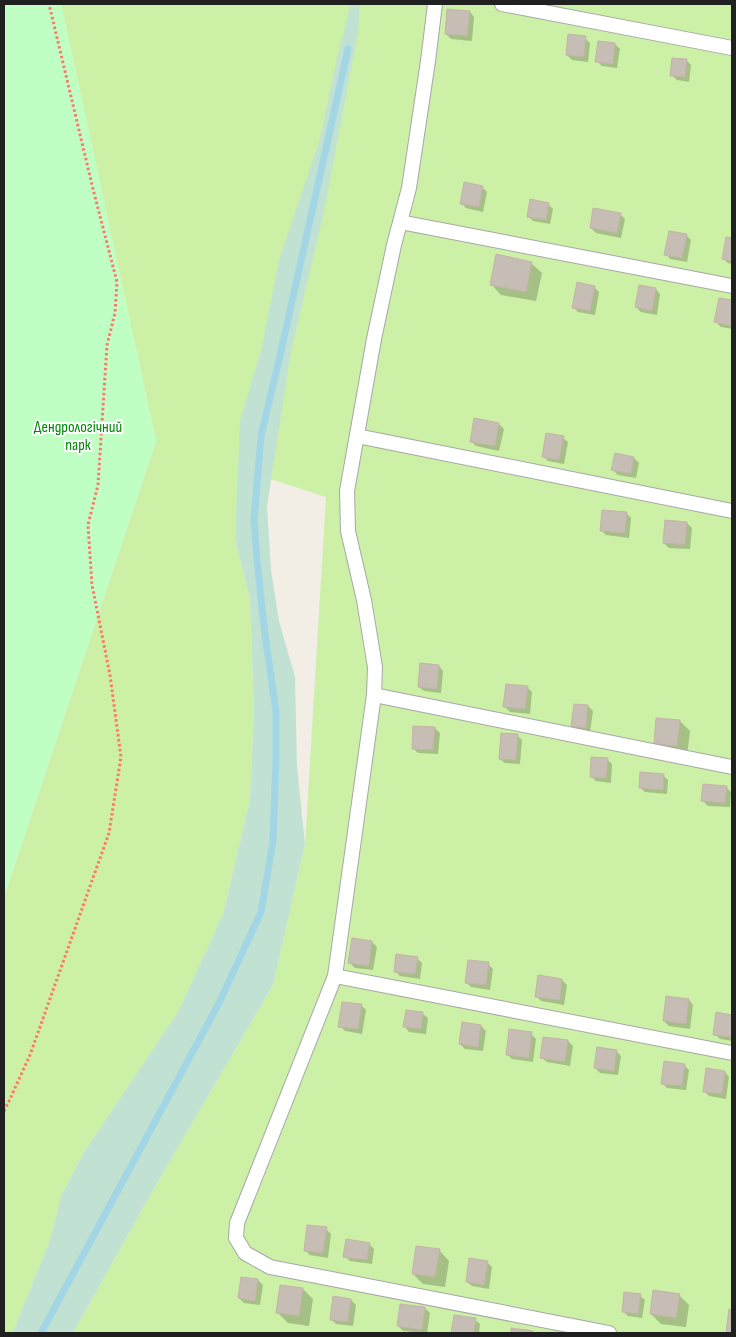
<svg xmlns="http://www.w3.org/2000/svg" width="736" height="1337" font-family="'Sofia Sans Condensed',sans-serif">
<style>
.grass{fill:#cdf0a7}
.wetland{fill:#c1e2d2}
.park{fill:#c0ffc3}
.shadow{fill:#0003}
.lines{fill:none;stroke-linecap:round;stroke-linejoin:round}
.stream{stroke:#a2d6e4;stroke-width:7}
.building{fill:#c6bdb5;stroke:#c5b3a7}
.lane-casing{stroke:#a7a7a7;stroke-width:16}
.path{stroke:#ff766a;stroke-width:3;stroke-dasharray:2.5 2.5;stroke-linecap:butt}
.lane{stroke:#fff;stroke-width:14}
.labels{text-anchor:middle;stroke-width:4;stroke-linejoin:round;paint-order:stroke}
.park-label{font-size:16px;fill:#018708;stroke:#fff}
</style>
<rect width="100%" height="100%" fill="#f2eee6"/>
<path class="grass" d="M61,4H732V1333H73L157,1183L273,985L305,844L326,497L239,469L235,540L250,599L254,711L250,800L223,914L178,1012L84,1152L61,1196L50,1240L14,1329L11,1333H4V897L156,441Z"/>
<path class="wetland" d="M351,4H360L358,33L323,216L291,351L267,506L271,570L279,621L295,677L297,766L305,844L273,985L157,1183L73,1333H11L14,1329L50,1240L61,1196L84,1152L178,1012L223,914L250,800L254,711L250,599L235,540L240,421L261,351L279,260L320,139L338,53Z"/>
<path class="park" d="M4,4H61L156,441L4,897Z"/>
<path class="shadow" d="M470,12L474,17L472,41L451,39L446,34Z
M585,38L590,43L588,62L572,60L567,55Z
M615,44L620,49L617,68L602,66L597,61Z
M686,60L691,65L689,82L677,80L672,75Z
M482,187L487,192L483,212L466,208L462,204Z
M548,204L553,209L550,224L533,221L528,216Z
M620,214L625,219L621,238L596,233L591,228Z
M686,235L691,240L687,262L670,259L666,254Z
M727,238L732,239V264L728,263L723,258Z
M531,263L542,273L536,301L501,295L491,284Z
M594,287L599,292L595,315L578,312L573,307Z
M656,289L660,294L657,315L641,312L636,307Z
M720,299L732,301V329L721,327L716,322Z
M499,424L504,429L499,451L476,446L471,441Z
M563,438L568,442L564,464L548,461L543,456Z
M634,458L639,463L636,478L618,475L613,470Z
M626,513L631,518L629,538L606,535L601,530Z
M687,523L692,528L690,549L669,548L664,543Z
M439,666L443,671L441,693L424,691L419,687Z
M527,687L532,692L530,714L510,712L505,707Z
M588,706L593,711L590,732L578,731L573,726Z
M680,721L690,731L687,756L665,754L655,743Z
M435,728L440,733L438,754L418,753L413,748Z
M517,735L522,740L520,764L505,763L500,759Z
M607,759L612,764L611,783L596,781L591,776Z
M663,775L668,780L667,794L645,792L640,787Z
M726,787L731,792L730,807L708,806L703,801Z
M372,942L377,947L373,970L355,968L350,963Z
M417,958L422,963L420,979L400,976L395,971Z
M488,964L493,969L490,990L471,987L466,982Z
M562,980L567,985L564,1005L541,1001L536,996Z
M689,1000L693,1005L690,1029L669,1026L664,1021Z
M361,1005L366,1010L362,1034L345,1031L340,1026Z
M407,1011L423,1014L428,1018L426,1034L409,1032L405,1027Z
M718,1014L732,1016V1041L720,1039L715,1034Z
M481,1026L486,1031L483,1051L465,1049L460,1044Z
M531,1034L536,1039L533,1062L512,1059L507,1054Z
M544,1038L568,1041L573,1046L570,1066L547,1062L542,1058Z
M616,1051L621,1056L618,1075L600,1073L595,1068Z
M684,1065L689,1070L686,1090L667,1088L662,1083Z
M725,1072L729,1077L726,1099L709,1096L705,1092Z
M326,1229L331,1234L328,1258L310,1255L305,1250Z
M369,1244L374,1249L372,1264L350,1261L345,1256Z
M439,1250L449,1261L445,1287L423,1284L413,1274Z
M487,1262L492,1267L489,1289L472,1286L467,1282Z
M258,1280L263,1285L260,1305L244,1303L239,1298Z
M303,1289L313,1299L309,1326L288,1323L278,1313Z
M679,1295L689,1305L686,1327L661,1324L651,1314Z
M640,1296L645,1300L642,1318L628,1316L623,1311Z
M351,1300L356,1305L353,1326L336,1324L331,1319Z
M425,1308L430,1313L427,1333L403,1331L398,1326Z
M455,1317L475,1320L480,1324L479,1333H452Z"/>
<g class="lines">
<path class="stream" d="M41,1333L219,1003L261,912L273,841L276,758V711L265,635L257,560L254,519L261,436L281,351L348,49"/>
</g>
<path class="building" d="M447,9L470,11L467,36L445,34Z
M568,34L586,36L584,57L566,55Z
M598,41L615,43L613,64L595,62Z
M672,58L687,59L685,77L670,76Z
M464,182L483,186L479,207L460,204Z
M530,199L549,203L546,220L527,217Z
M593,208L621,213L617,233L590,228Z
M669,231L687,234L682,258L664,255Z
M726,237L732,238V261L722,259Z
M496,254L532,262L526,292L490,285Z
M577,282L595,286L590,311L572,308Z
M639,285L656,288L652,311L635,307Z
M719,298L732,300V326L714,322Z
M474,418L499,423L495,446L470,442Z
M546,433L564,436L559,460L542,457Z
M615,453L634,457L631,474L611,470Z
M602,510L627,512L625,533L600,531Z
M665,520L687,522L685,545L663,543Z
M420,663L439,665L437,689L418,687Z
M506,684L528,686L525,709L503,707Z
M574,704L588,705L586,728L571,726Z
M656,718L680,720L677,746L654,744Z
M413,726L435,727L433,750L412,749Z
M501,733L518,734L516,760L499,759Z
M591,757L608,758L606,778L590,777Z
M640,772L664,774L663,790L639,788Z
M703,784L727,786L725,803L701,801Z
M352,938L372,941L369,966L348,963Z
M396,954L418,957L415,974L394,972Z
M468,960L489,962L486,985L465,983Z
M538,975L562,979L560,1000L535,997Z
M666,996L689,999L686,1024L663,1021Z
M342,1002L362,1004L358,1029L338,1027Z
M406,1010L423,1012L421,1029L403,1027Z
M716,1012L732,1015V1037L713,1035Z
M462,1022L481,1025L478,1047L459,1044Z
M509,1029L532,1032L529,1058L506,1055Z
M543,1037L568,1040L565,1062L540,1058Z
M597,1047L617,1050L614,1071L594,1068Z
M664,1061L685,1064L682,1086L661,1084Z
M706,1068L725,1071L722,1094L703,1092Z
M307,1225L327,1227L323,1253L304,1251Z
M346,1239L370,1243L367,1260L343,1257Z
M416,1246L440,1249L435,1277L412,1274Z
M469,1258L488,1261L484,1285L466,1282Z
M241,1277L258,1279L255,1301L238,1298Z
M280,1285L303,1288L299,1316L276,1313Z
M653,1290L680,1294L676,1318L650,1314Z
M624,1292L641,1294L638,1314L622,1312Z
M333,1296L351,1299L348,1322L330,1320Z
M400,1304L425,1307L422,1330L397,1326Z
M729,1309L732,1310V1333H726Z
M454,1315L476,1318L474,1333H451Z
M511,1328L533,1331V1333H511Z"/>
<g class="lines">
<defs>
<path id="lane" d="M435,4L428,61L409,188L394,245L374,339L347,491L348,531L364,600L375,667L374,695L335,976L237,1223L236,1238L245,1253L270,1267L609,1333
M502,4L732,48
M400,222L732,286
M357,436L732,511
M374,695L732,767
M335,976L732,1053"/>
</defs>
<use href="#lane" class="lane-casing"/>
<path class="path" d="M4,1111L10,1099L30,1055L109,833L121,757L110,675L92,585L88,525L98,485L107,345L115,313L117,282L93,189L49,4"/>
<use href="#lane" class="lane"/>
</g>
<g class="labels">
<g class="park-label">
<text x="78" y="432">Дендрологічний<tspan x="78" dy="18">парк</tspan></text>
</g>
</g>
<rect width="736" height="1337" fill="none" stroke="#202020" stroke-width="10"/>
</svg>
